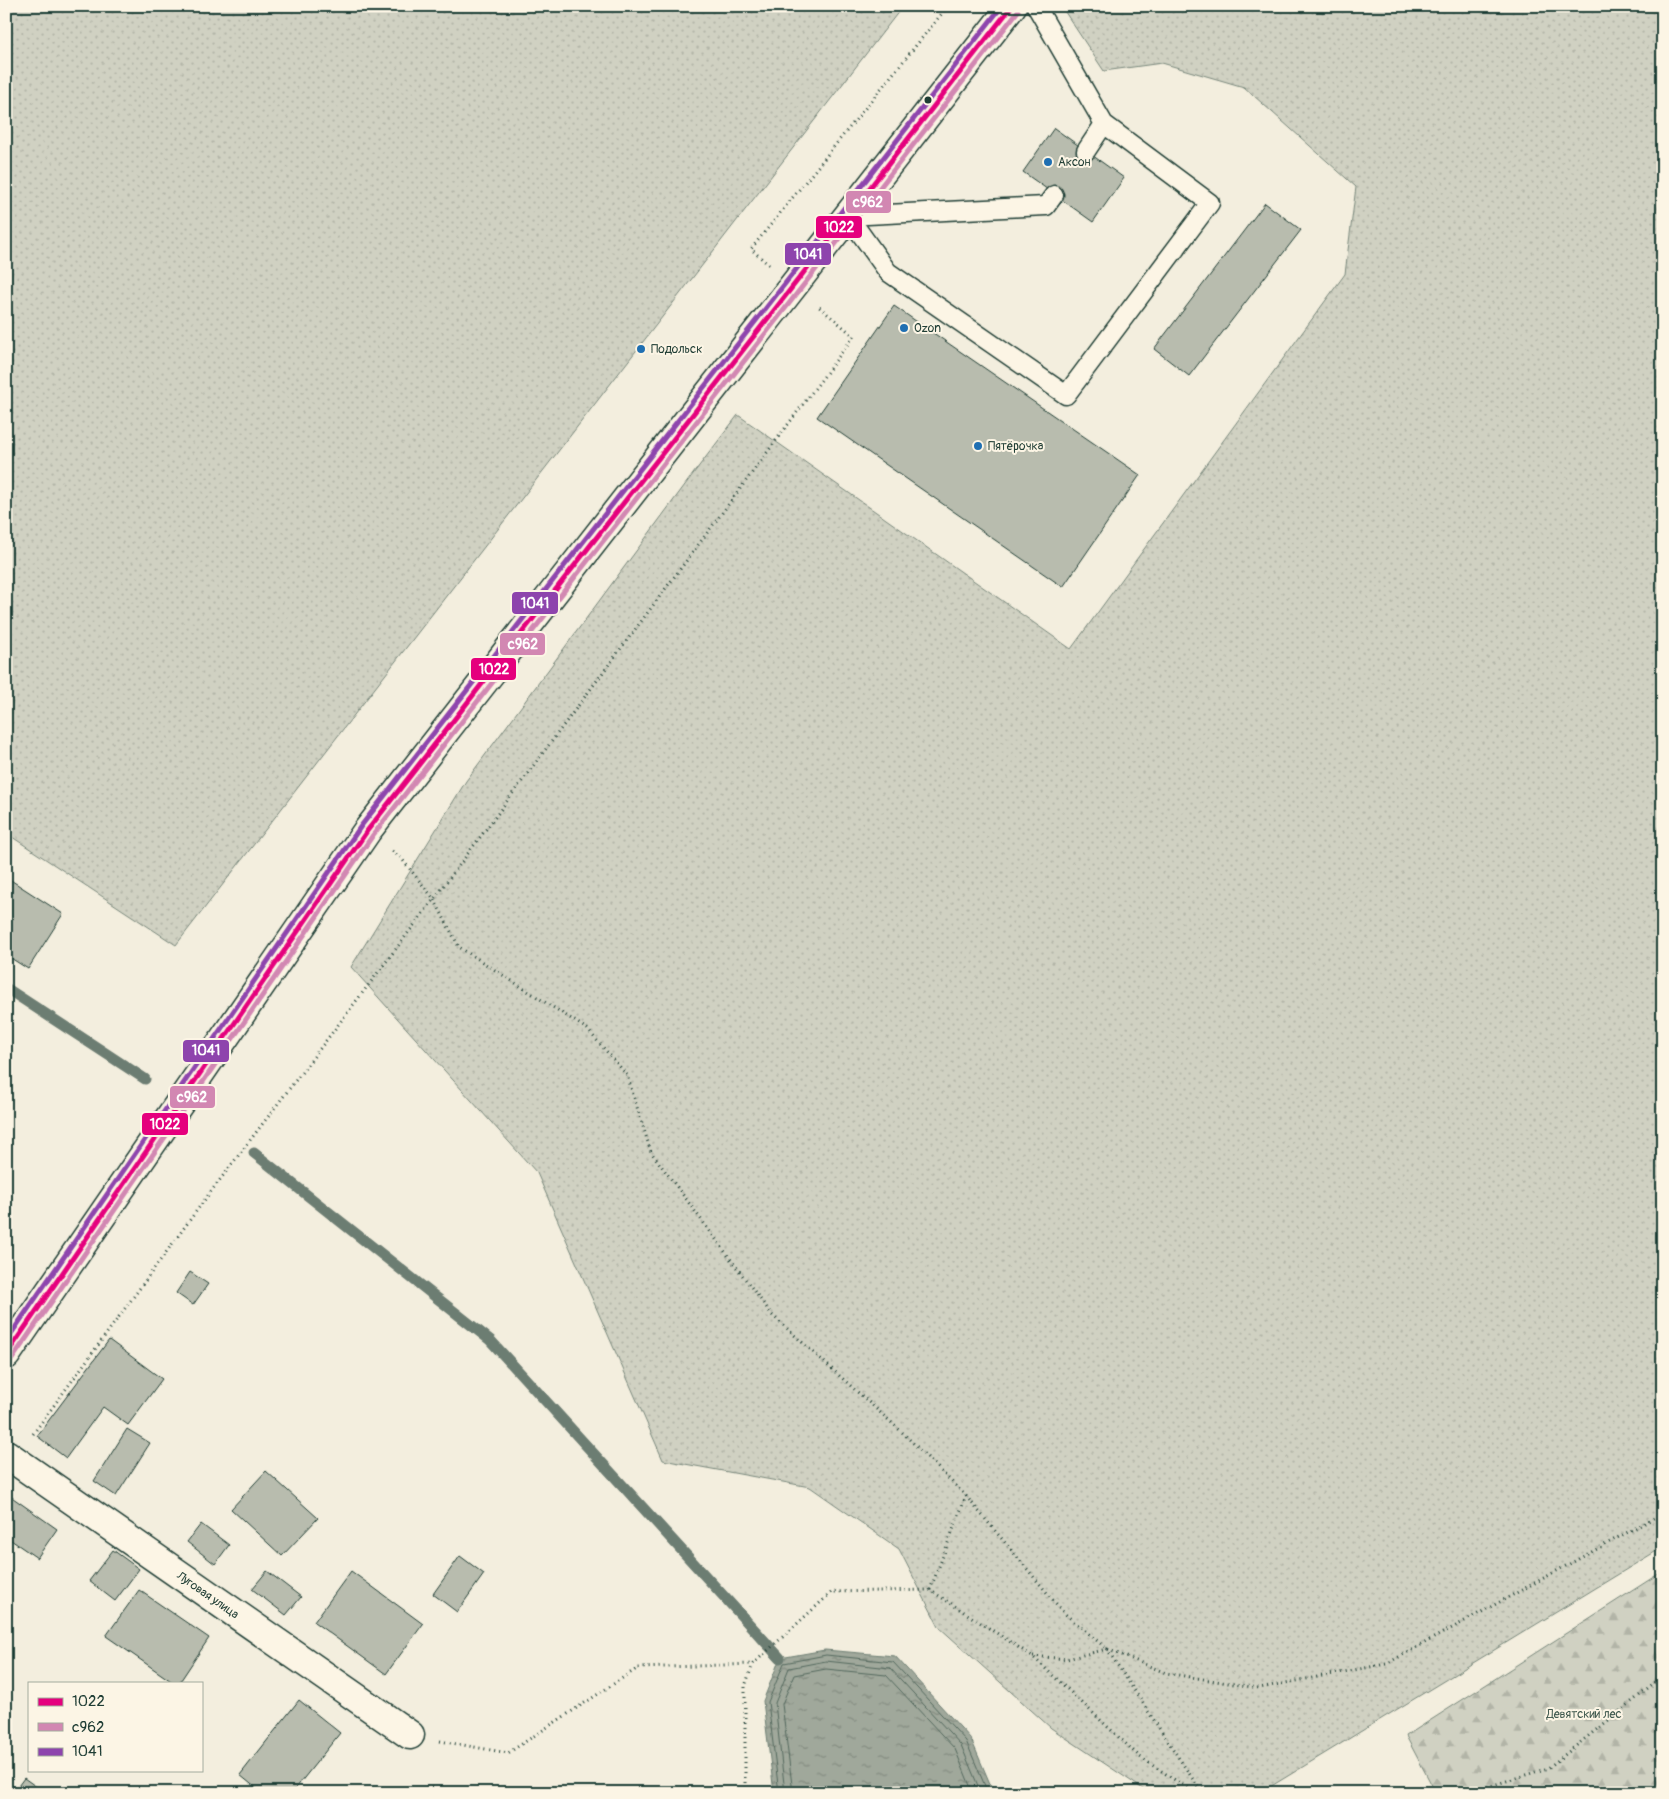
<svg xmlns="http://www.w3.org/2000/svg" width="1669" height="1799" font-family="Pangolin,sans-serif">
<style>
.grass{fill:url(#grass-dots);stroke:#78877b}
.forest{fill:url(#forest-firs);stroke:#78877b}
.water{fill:url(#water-ripples);stroke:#6c7d72}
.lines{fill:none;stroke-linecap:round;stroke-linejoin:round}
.shore{stroke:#53685d;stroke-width:1}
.stream{stroke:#6c7d72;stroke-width:11}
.building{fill:#b8bcae;stroke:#1f3d34}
.lane-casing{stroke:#1f3d34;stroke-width:21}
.street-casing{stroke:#1f3d34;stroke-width:31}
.secondary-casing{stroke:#1f3d34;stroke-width:31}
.path{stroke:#1f3d34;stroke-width:3;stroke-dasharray:1 4;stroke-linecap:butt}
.lane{stroke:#fcf5e5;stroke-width:18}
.street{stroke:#fcf5e5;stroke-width:28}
.secondary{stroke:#fcf5e5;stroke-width:28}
.bus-1-casing{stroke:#fcf5e5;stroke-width:9}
.bus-2-casing{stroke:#fcf5e5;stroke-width:9}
.bus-3-casing{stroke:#fcf5e5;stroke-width:9}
.bus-1{stroke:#e5007d;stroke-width:5}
.bus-2{stroke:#d287b2;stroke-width:5}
.bus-3{stroke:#8e44ad;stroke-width:5}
.bus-dot{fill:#1f3d34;stroke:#fcf5e5;stroke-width:2}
.poi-dot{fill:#1f6fb2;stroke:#fcf5e5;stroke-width:2}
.labels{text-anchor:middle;stroke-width:4;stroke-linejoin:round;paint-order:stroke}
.poi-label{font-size:12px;fill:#1f3d34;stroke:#fcf5e5;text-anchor:start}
.street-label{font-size:12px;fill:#1f3d34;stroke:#fcf5e5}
.park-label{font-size:12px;fill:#425b50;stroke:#fcf5e5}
.line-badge{stroke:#fcf5e5;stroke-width:2}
.badge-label{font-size:14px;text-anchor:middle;font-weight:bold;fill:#fff}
</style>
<defs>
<pattern id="grass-dots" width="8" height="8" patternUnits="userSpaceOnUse" patternTransform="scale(1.25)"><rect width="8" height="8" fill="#d0d1c2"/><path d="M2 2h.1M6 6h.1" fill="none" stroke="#b2b4a7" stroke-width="1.8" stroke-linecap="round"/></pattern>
<pattern id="forest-firs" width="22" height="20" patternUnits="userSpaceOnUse" patternTransform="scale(1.25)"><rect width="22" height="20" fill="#d0d1c2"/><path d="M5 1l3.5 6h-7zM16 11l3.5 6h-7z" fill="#b2b4a7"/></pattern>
<pattern id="water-ripples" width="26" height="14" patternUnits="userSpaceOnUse" patternTransform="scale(1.25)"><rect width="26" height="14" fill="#a0a89b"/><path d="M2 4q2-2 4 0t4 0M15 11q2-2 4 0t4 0" fill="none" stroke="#828a7f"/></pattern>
</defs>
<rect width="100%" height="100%" fill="#f3eede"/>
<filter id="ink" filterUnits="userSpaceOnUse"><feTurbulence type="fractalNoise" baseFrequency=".02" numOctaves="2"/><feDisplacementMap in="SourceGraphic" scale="10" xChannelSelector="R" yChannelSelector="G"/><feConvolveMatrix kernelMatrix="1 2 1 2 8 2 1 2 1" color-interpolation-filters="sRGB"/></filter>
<g filter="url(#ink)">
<path class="grass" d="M6,6H903L176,945L6,833Z
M1061,6H1663V1547L1260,1793H1149L1051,1728L939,1627L899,1549L810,1487L663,1460L537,1173L351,967L466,781L696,470L738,415L1071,649L1345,274L1356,187L1244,87L1162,63L1104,71Z"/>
<path class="forest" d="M1663,1571V1793H1436L1406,1736Z"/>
<path class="water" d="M825,1650L895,1656L971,1739L994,1793H774L763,1701L780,1658Z"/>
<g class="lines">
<path class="shore" d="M779,1793L768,1702L784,1663L826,1655L893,1662L966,1741L988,1793
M785,1793L775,1703L789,1668L826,1661L890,1668L961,1745L981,1793
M793,1793L782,1704L794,1675L826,1669L886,1675L955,1749L973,1793"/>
<path class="stream" d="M6,988L145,1079
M254,1153L490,1340L780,1658"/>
</g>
<path class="building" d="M1054,128L1124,178L1093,222L1023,172Z
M1265,203L1301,230L1189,376L1154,349Z
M894,306L1140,475L1063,587L817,417Z
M6,877L63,914L28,969L6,955Z
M190,1272L208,1284L193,1305L176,1293Z
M109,1340L162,1379L128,1425L103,1407L66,1458L37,1436Z
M127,1429L150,1443L116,1496L94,1481Z
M266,1471L318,1518L282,1556L231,1509Z
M6,1493L57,1529L37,1558L8,1538L6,1540Z
M201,1524L229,1545L215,1564L187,1542Z
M113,1550L139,1569L115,1601L89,1581Z
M460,1556L484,1574L457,1612L433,1594Z
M267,1571L301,1597L286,1615L252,1589Z
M351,1571L423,1624L386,1674L314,1622Z
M139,1590L209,1638L179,1683H174L106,1636Z
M299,1700L340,1733L292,1793H262L240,1775Z
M24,1778L45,1793H13Z"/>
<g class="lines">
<defs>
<path id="lane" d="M1036,6L1104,124L1086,151
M848,216L888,272L1066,395L1210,203L1104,124
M848,216L1046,206L1054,195"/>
<path id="street" d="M6,1454L410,1735"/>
<path id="secondary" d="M6,1355L367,831L1012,6"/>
</defs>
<use href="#lane" class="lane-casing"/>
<use href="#street" class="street-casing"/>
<use href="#secondary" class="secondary-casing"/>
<path class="path" d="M769,265L751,249L948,6
M392,851L401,858L434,899L459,947L587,1029L627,1075L651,1152L772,1315L903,1433L966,1496L1064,1613L1107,1649L1166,1673L1259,1688L1386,1664L1663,1513
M33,1434L203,1202L434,899L854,336L818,306
M930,1590L966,1496
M1033,1656L1067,1659L1107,1649L1198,1787L1243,1793
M440,1741L508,1753L638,1668L753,1664
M745,1793V1686L753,1664L832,1592L930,1590L1032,1656L1140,1757L1195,1793
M1468,1793L1548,1768L1663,1677"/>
<use href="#lane" class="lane"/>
<use href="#street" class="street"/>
<use href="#secondary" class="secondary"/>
<defs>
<path id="bus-1" d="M6,1355L367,831L1012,6"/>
<path id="bus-2" d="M12,1359L373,835L1018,11"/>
<path id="bus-3" d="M6,1341L361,826L1002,6"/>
</defs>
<use href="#bus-1" class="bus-1-casing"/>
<use href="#bus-2" class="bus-2-casing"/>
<use href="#bus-3" class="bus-3-casing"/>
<use href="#bus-1" class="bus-1"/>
<use href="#bus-2" class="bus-2"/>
<use href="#bus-3" class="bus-3"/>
</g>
</g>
<circle class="bus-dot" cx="928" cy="100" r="4.5"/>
<g class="poi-dot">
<circle cx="1048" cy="162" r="5"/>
<circle cx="904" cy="328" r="5"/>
<circle cx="641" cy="349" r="5"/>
<circle cx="978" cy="446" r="5"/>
</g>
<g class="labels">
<g class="poi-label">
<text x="1058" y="166">Аксон</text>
<text x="914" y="332">Ozon</text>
<text x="651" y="353">Подольск</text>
<text x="988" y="450">Пятёрочка</text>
</g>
<g class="street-label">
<text transform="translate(208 1595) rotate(35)" y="4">Луговая улица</text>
</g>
<g class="park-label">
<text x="1584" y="1718">Девятский лес</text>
</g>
</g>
<g class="line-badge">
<rect x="845" y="190" width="47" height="24" rx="5" fill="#d287b2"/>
<rect x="815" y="215" width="48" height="24" rx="5" fill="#e5007d"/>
<rect x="784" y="242" width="48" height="24" rx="5" fill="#8e44ad"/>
<rect x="511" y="591" width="48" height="24" rx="5" fill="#8e44ad"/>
<rect x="499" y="632" width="47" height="24" rx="5" fill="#d287b2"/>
<rect x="470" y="657" width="47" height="24" rx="5" fill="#e5007d"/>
<rect x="182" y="1039" width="48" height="24" rx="5" fill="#8e44ad"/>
<rect x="169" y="1085" width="47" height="24" rx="5" fill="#d287b2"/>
<rect x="141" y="1112" width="48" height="24" rx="5" fill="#e5007d"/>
</g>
<g class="badge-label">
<text x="868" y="207">с962</text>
<text x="839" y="232">1022</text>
<text x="808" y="259">1041</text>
<text x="535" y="608">1041</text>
<text x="523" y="649">с962</text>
<text x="494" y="674">1022</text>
<text x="206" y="1055">1041</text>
<text x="192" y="1102">с962</text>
<text x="165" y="1129">1022</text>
</g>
<rect width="1669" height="1799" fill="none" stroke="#fcf5e5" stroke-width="25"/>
<rect x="12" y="12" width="1644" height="1774" fill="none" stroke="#1f3d34" stroke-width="2" filter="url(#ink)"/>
<rect x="28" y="1682" width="175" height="90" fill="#fcf5e5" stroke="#a4ab9e"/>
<rect x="38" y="1698" width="25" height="8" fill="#e5007d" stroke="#a4ab9e"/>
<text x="72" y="1706" font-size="15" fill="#1f3d34">1022</text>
<rect x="38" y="1723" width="25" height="8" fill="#d287b2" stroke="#a4ab9e"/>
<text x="72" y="1732" font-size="15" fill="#1f3d34">с962</text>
<rect x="38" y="1748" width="25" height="8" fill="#8e44ad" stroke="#a4ab9e"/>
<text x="72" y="1756" font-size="15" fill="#1f3d34">1041</text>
</svg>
